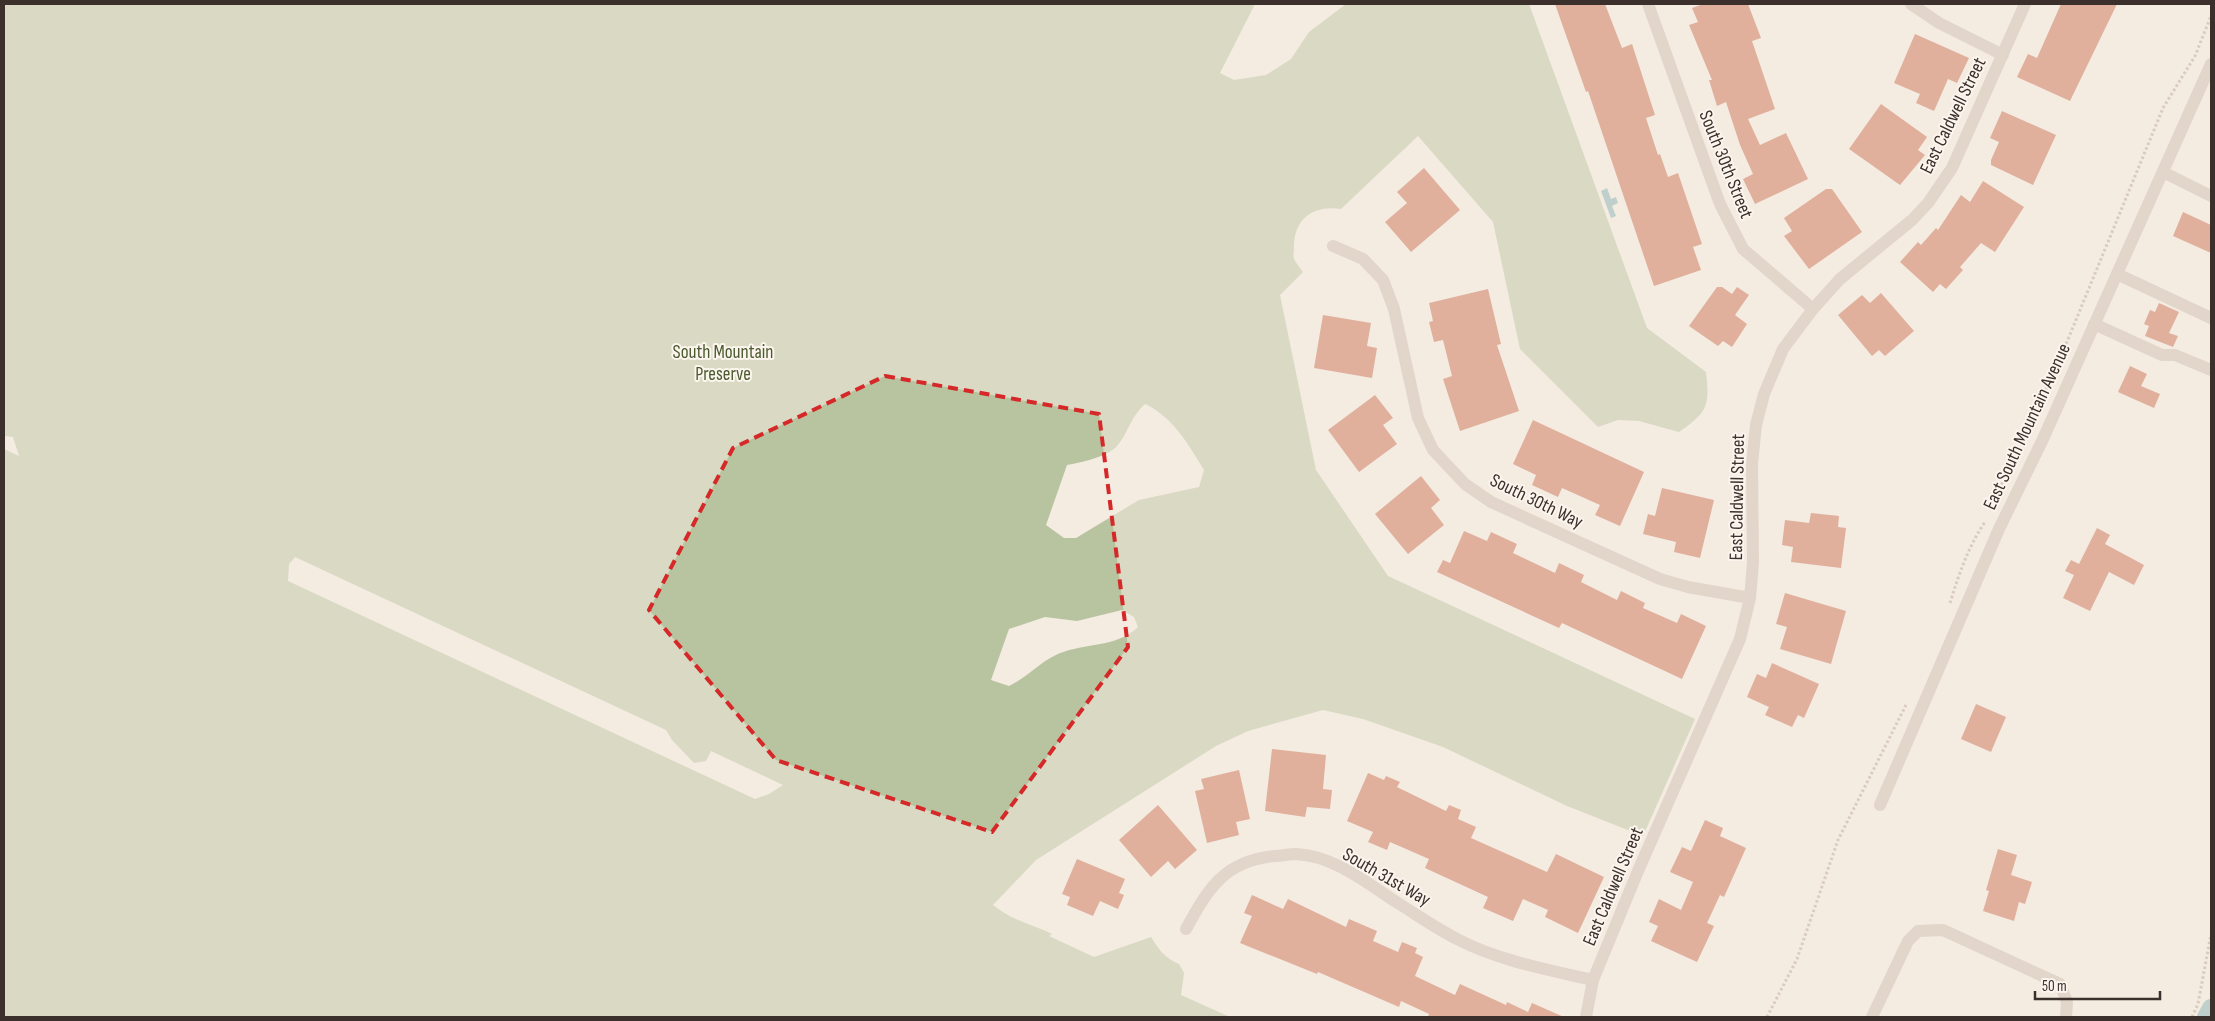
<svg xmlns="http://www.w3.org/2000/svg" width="2215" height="1021" font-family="'Sofia Sans Condensed',sans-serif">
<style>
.green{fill:#b8c4a0;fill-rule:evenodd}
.water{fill:#7fb0b2}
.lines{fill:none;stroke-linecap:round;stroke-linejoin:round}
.canal{stroke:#7fb0b2;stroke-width:18}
.building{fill:#c8694b}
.path{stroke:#b9a596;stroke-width:3;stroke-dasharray:2.5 2.5;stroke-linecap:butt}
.minor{stroke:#cdbbac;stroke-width:12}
.marked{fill:none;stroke:#d62828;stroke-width:4;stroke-dasharray:10 6;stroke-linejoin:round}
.labels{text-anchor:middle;stroke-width:4;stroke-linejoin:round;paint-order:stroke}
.street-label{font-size:19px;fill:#3b302b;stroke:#fbf5ee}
.park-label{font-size:19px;fill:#4a5a2e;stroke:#fbf5ee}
</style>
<rect width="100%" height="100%" fill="#f4ebe1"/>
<path class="green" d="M4,4H1255L1220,73L1234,80L1266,75L1291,59L1309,32L1346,4H1529L1647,328L1706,372C1710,407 1707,412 1679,432L1639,421L1618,420L1598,427L1520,349L1493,222L1418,136L1341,209C1314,205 1294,218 1294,247C1294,250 1293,255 1294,259C1296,263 1300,268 1303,272L1280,295L1316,470L1388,576L1695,719L1643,836L1567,806L1443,747L1363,719L1323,710L1248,731L1216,746L1036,860L993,905C1011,920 1031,924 1052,934L1049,936L1094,957L1151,937C1159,950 1165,958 1179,964L1184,973L1181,995L1230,1017H4V449L19,456L13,437L4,436ZM1145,404C1173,417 1188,444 1204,470L1199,487L1139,500L1076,538H1064L1046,525L1067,465C1080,463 1109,456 1117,446C1129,432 1129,419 1145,404ZM295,557L666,730L672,740L694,763L706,761L711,751L783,785L769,794L755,799L288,581L289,564ZM1122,610L1134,617L1138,627C1116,649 1080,642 1054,656C1038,664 1026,678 1009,686L991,680L1009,629L1045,617L1077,621Z"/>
<path class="water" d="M1607,188L1611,199L1616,197L1618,203L1612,206L1616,216L1611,218L1601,191Z"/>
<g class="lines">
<path class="canal" d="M2206,1017L2211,1008"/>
</g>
<path class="building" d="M1555,4H1605L1622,48L1632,44L1655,115L1646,118L1658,155L1660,154L1668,177L1678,173L1702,244L1693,247L1701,270L1654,286L1588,91L1586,92Z
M1703,4H1748L1761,38L1752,41L1775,109L1748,119L1760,145L1786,133L1808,179L1755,204L1743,179L1753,174L1740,145L1726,102L1717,106L1709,80H1712L1689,25L1698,22L1692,8Z
M2061,4H2117L2070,101L2017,77L2028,54L2037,58Z
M1915,34L1969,58L1957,83L1948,79L1934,111L1916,103L1920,94L1894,83Z
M1881,104L1927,137L1918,150L1925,155L1900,185L1849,149Z
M2002,111L2056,135L2033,185L1991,165V160L1999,142L1990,138Z
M1424,168L1460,210L1411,252L1385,222L1407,203L1397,192Z
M1983,181L2024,207L1995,252L1981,243L1960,267L1963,270L1946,289L1940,284L1933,292L1900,262L1918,242L1921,245L1936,228L1938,230L1961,195L1970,202Z
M1826,189H1832L1862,232L1809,269L1784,236L1792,231L1784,218Z
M2183,212L2211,225V253L2173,236Z
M1717,287H1722L1732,294L1737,287L1749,295L1735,315L1747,324L1732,347L1723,341L1718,346L1689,326Z
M1488,289L1501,344L1497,345L1519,411L1460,431L1443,379L1452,376L1443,340L1434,342L1429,322L1433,321L1429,303Z
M1881,293L1914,331L1885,356L1879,350L1872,356L1838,315L1862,295L1870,303Z
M2159,303L2179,312L2169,333L2178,336L2173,347L2145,336L2149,326L2144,324L2150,310L2155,312Z
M1323,315L1371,323L1367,346L1377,348L1372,378L1314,368Z
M2130,366L2147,374L2141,386L2160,394L2154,408L2118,392Z
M1375,395L1393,418L1383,425L1397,444L1359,472L1328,430Z
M1533,420L1644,472L1620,526L1595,515L1600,505L1562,488L1558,497L1532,485L1536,475L1513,464Z
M1421,476L1440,500L1431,508L1444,525L1408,554L1375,514Z
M1662,488L1714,500L1700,558L1674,552L1676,542L1643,534L1648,514L1655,516Z
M1811,513L1839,516L1838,527L1846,528L1841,568L1791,562L1793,547L1782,545L1785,520L1809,523Z
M2097,528L2110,535L2105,544L2144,565L2134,585L2109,572L2090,611L2063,598L2074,575L2065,571L2071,560L2079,564Z
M1464,531L1487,541L1491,532L1517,544L1513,553L1555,573L1559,563L1584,575L1581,582L1617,600L1621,591L1645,603L1643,608L1677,623L1681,614L1706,626L1682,679L1562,623L1559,628L1437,572L1443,560L1450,563Z
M1785,593L1846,611L1831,664L1780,649L1787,627L1776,624Z
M1772,663L1819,684L1804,718L1798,715L1792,727L1765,715L1769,707L1747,697L1757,674L1766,678Z
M1976,704L2006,717L1991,752L1961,739Z
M1272,749L1326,755L1323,789L1332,790L1330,809L1307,807L1305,817L1265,811Z
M1239,770L1250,819L1236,822L1239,835L1207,843L1195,791L1204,789L1201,779Z
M1368,773L1384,780L1386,776L1400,782L1397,787L1446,811L1449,805L1461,810L1458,819L1476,827L1471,838L1547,872L1556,854L1604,877L1578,933L1545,917L1548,910L1523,899L1513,921L1483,908L1488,897L1425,868L1429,859L1390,842L1387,850L1368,842L1373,832L1347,821Z
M1158,805L1197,850L1175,869L1168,861L1151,877L1119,840Z
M1705,820L1723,828L1720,836L1746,848L1724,897L1720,895L1707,923L1714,926L1697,962L1651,941L1658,926L1649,922L1659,899L1681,910L1693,882L1670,872L1682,847L1691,851Z
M1998,849L2017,855L2011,875L2032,882L2025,904L2019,902L2014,921L1983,911L1989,891L1986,890Z
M1077,859L1125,879L1119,893L1124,895L1118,909L1100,901L1093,916L1067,905L1070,897L1062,894Z
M1252,895L1283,909L1288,899L1346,927L1349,919L1377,931L1373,941L1398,952L1402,942L1417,948L1415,953L1423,957L1415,976L1455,995L1460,984L1506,1005L1507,1002L1528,1012L1532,1003L1564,1017H1428L1429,1014L1401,1001L1399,1007L1318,972L1317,974L1240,943L1252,916L1244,913Z"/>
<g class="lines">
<path class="path" d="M1998,494L2009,465L2055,371L2163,108L2195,56L2211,16
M1950,603C1959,574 1968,547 1985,522
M1208,1016L1209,1017
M1767,1017L1797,959L1838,840L1906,705
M2192,1017L2198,1004L2211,934"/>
<path class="minor" d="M1648,4L1720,204L1743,249L1813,309
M1911,4L1939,23L2003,55
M2163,172L2211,196
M1333,246L1363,259L1383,280L1394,309L1418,418L1433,450L1465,484L1491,502L1660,579L1688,587L1750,598
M2117,274L2211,318
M2094,324L2162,355H2175L2211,370
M1880,805L1999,529L2043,439L2211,64
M1186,929C1208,889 1224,861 1274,856C1281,856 1289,854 1296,854C1336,856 1369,885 1401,905C1420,917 1439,930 1459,940C1500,961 1549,970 1593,980
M1586,1017L1593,980L1638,871L1740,639L1750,598L1753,563L1752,464L1756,425L1764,394L1783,349L1813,309L1840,279L1912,220L1928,203L1952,168L2025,4
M1872,1017L1908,941L1918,931L1943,930L2060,984L2067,1002L2066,1017"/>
</g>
<path d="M0 0H2215V1021H0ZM885,376L1099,414L1128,647L992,832L776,760L649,610L733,448Z" fill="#f4ebe1" fill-opacity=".55" fill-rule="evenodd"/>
<path class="marked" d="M885,376L1099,414L1128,647L992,832L776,760L649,610L733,448Z"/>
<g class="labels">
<g class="street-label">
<text transform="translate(1952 115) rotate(-64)" y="7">East Caldwell Street</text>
<text transform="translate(1727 164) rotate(68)" y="7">South 30th Street</text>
<text transform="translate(2026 426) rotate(-65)" y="7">East South Mountain Avenue</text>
<text transform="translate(1736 497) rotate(-89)" y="7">East Caldwell Street</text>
<text transform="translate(1537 500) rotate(26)" y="7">South 30th Way</text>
<text transform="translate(1387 876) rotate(30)" y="7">South 31st Way</text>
<text transform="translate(1612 886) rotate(-67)" y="7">East Caldwell Street</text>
</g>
<g class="park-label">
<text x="723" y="358">South Mountain<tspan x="723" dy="22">Preserve</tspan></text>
</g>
</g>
<rect width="2215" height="1021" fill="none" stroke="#3b302b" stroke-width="10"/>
<path d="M2035 991v8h125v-8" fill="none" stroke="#3b302b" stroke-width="2.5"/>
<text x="2042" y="991" font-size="15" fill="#3b302b" stroke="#fbf5ee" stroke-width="4" paint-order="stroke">50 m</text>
</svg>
